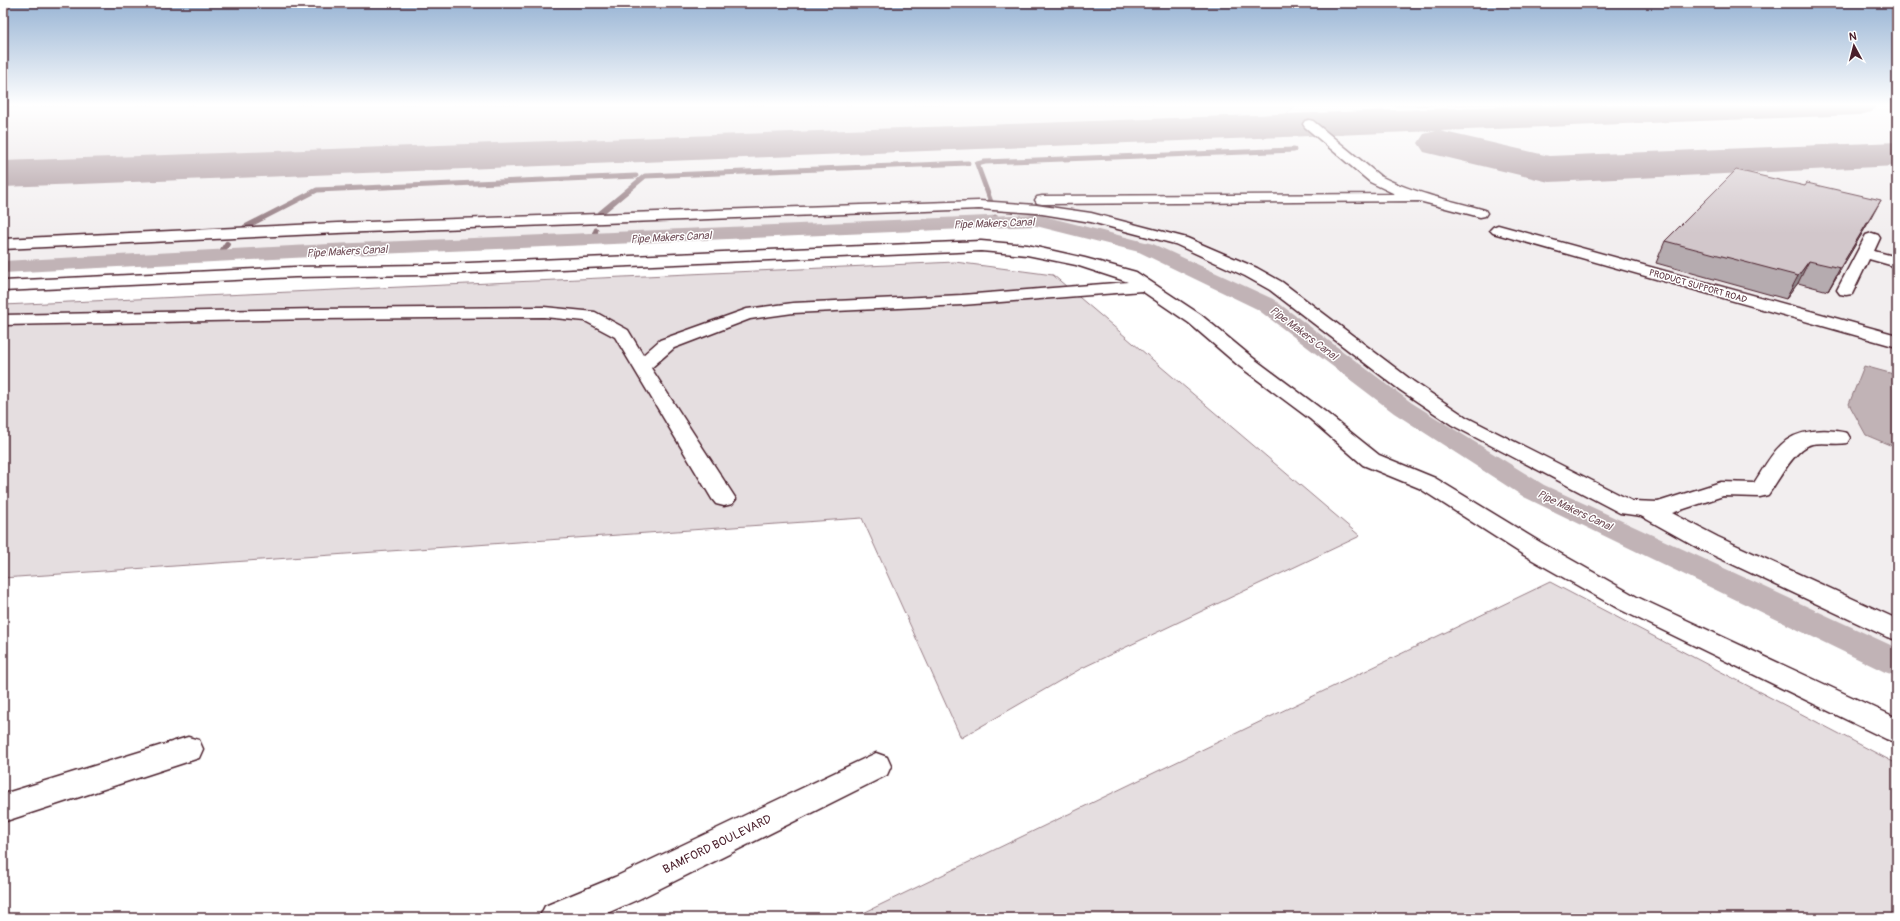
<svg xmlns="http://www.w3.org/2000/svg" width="1900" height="921" font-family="Pangolin,sans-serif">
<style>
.built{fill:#f2eeef}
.green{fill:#e5dee0;stroke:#987e86}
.water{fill:#c1b3b6;stroke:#91787e}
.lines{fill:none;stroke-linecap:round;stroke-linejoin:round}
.stream-far1{stroke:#91787e;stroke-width:5}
.stream{stroke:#91787e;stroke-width:6}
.canal{fill:#c1b3b6;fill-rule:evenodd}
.taxiway{fill:#a48f95;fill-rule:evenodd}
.minor-casing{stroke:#4a1f2b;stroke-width:3}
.minor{fill:#fff;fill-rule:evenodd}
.wall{fill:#b5abaf;stroke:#4a1f2b}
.shaded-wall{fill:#938b8e;stroke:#4a1f2b}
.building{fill:#d2c7cb;stroke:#4a1f2b}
.labels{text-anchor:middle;stroke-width:3;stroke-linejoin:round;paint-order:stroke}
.far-street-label{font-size:9px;fill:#4a1f2b;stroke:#fff}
.water-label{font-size:11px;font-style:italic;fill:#74535c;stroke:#fff}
.near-street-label{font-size:12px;fill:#4a1f2b;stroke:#fff}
</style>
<rect width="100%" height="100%" fill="#fff"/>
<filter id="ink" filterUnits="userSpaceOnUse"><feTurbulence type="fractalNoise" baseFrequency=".025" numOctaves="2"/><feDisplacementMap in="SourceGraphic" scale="8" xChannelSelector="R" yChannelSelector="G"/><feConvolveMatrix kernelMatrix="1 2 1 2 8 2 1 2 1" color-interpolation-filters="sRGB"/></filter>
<g filter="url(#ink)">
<path class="built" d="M3,104H1897V663L1534,491L1403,408L1265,304L1146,248L1036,220L330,250L3,267Z"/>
<path class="green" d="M92,104H1291L1293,106L1292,110L1286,114L1254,116L3,163V107Z
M1383,104H1539L1400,106Z
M955,262L1053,275L1360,536L1082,668L961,738L862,518L3,578V305Z
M1550,582L1897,764V918H853Z"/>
<path class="water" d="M1864,366L1897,375V448L1866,435L1849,404Z"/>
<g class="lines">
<path class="stream-far1" d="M991,202L977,164L985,162L1294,150
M597,216L645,176L968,163
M995,217L997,222
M245,227L317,190L636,176
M595,234L596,230"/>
<path class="stream" d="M594,239L595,233
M219,256L227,244"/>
<path class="canal" d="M1036,214L1153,244L1273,299L1412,403L1544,485L1897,648V676L1885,672L1524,497L1394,413L1257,309L1139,252L1036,226L330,256L3,273V261L330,244Z"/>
<path class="taxiway" d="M1556,104H1877L1872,112L1859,115L1440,131L1549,156L1897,142V166L1549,182L1424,152L1418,143L1424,134L1436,131L3,187V161Z"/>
<defs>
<path id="minor" d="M1309,120L1313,121L1380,176C1413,193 1449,200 1485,210L1487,213L1485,216L1480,217L1419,201L1042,204L1037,203L1035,200L1037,197L1042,196L1395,194L1370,182L1305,127L1303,124L1305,121Z
M979,201L1036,205L1091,213L1187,238L1257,268L1282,282L1414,382L1466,417L1632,501L1658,502L1721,482L1754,483C1762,471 1770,455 1781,445C1797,429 1826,428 1847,433L1850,438L1847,443C1835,445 1824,442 1812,444C1795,448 1778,481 1768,495L1760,497L1723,496L1672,513L1718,537L1897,619V640L1887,637L1700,549L1641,516L1620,513L1452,425L1400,390L1270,290L1245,276L1175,244L1091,222L1036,213L979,209L338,233L3,249V239L338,223Z
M1498,225L1897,335V347L1493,233L1490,230L1493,227Z
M1872,233L1878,235L1880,238L1874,251L1897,257V267L1869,259L1852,294L1846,295L1840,294L1837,290L1866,235Z
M981,241L1027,245L1085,258L1136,272L1201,315L1253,358L1324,411L1379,455L1435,478L1540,542L1637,597L1897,718V743L1886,739L1619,609L1522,554L1419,488L1363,465L1310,419L1239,366L1189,323L1142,291L962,305L793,313L750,319L674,348L651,368L736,499L732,504L724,506L716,504L712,499L615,337L585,321L544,317L318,319L3,325V315L318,309L544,307L595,312L628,330L643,355L660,340L747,309L793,303L962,295L1128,282L1076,265L1027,255L981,251L421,275L295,277L3,291V281L295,267L421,265Z
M188,737L199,740L203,749L199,758L3,822V794Z
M876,753L887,757L891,766L887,775L639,899L596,918H539L545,906L615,877Z"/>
</defs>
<use href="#minor" class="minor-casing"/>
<use href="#minor" class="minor"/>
</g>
<path class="wall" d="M1805,186L1870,220L1828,291L1798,283L1786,299L1656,263L1665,241Z"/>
<path class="shaded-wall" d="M1881,200L1870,220L1828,291L1840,268Z
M1809,261L1798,283L1786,299L1798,276Z"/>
<path class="building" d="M1736,170L1805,186L1807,183L1881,200L1840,268L1809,261L1798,276L1665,241Z"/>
</g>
<linearGradient id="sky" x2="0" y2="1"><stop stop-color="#98b4d4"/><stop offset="0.45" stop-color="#fff"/><stop offset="1" stop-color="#fff" stop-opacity="0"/></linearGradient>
<rect width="1900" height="233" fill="url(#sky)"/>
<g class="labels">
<g class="far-street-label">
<text transform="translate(1698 286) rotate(16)" y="3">PRODUCT SUPPORT ROAD</text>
</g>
<g class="water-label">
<text transform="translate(994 223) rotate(-2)" y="4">Pipe Makers Canal</text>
<text transform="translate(671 237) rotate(-3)" y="4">Pipe Makers Canal</text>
<text transform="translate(347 251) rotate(-3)" y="4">Pipe Makers Canal</text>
<text transform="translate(1304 333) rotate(37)" y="4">Pipe Makers Canal</text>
<text transform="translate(1575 510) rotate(25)" y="4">Pipe Makers Canal</text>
</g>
<g class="near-street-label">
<text transform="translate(717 844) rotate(-26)" y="4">BAMFORD BOULEVARD</text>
</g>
</g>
<rect width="1900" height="921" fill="none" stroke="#fff" stroke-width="16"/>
<rect x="8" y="8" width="1884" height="905" fill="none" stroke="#4a1f2b" stroke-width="1.5" filter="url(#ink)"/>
<g transform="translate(1854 46) rotate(353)" stroke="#ffffff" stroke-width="3" paint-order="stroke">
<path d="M0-3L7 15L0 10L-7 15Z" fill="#4a1f2b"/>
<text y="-6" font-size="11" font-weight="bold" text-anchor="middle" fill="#4a1f2b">N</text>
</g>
</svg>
